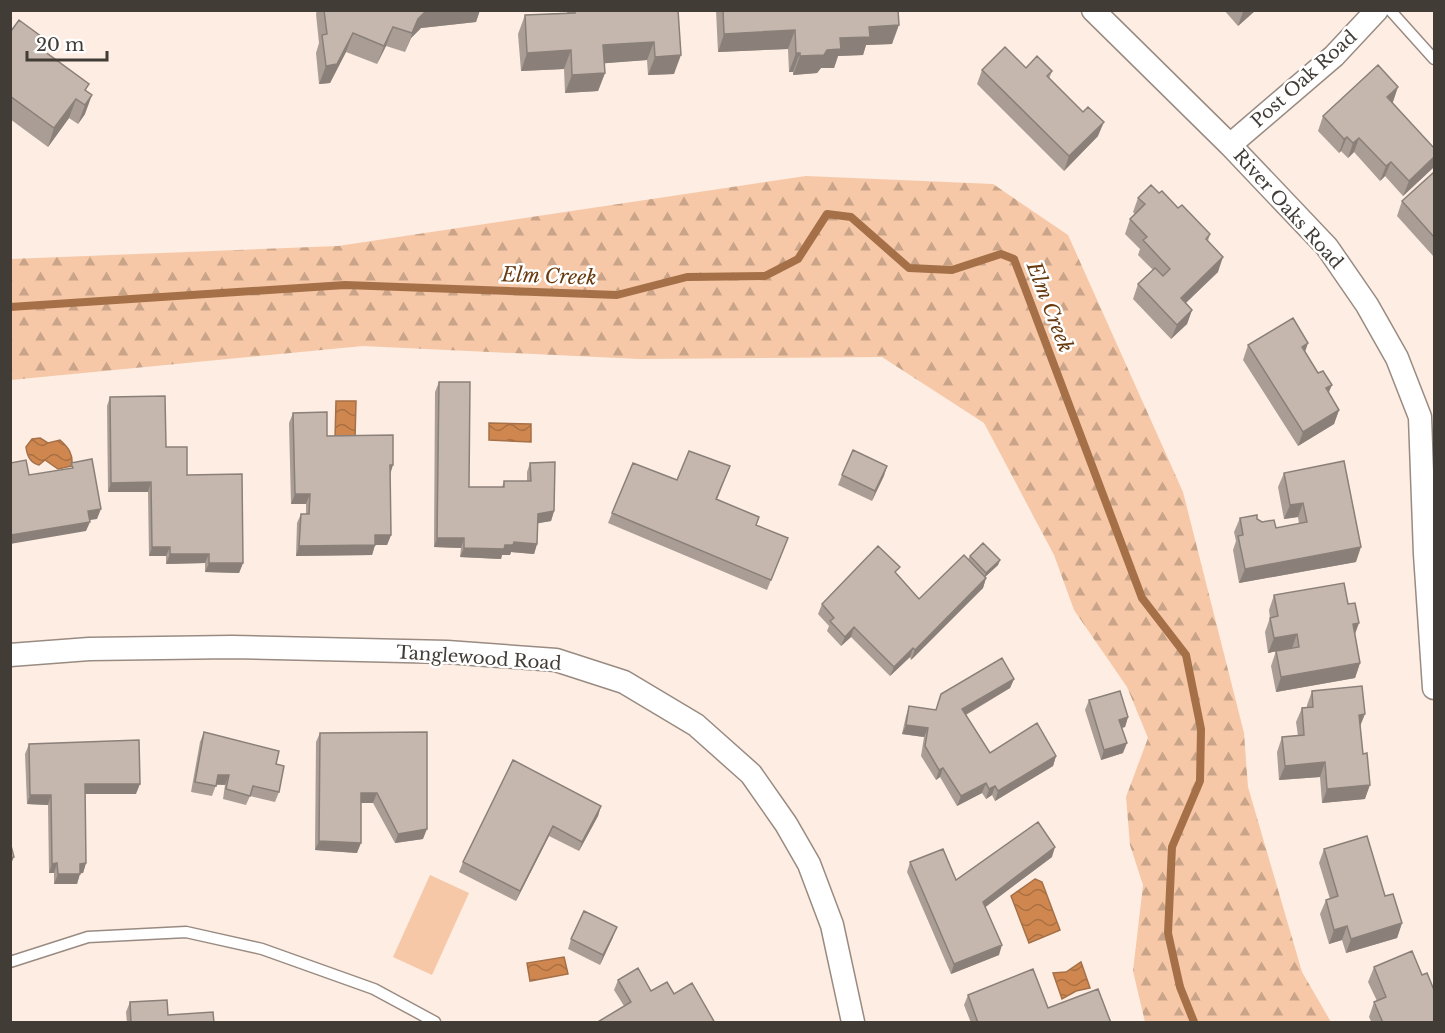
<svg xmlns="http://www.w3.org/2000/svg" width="1445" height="1033" font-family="'Libre Baskerville',serif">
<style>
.forest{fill:url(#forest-firs)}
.green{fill:#f6c8a7}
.water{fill:url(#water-waves);stroke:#a57048;stroke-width:1.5}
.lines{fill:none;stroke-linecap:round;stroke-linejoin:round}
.stream{stroke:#a57048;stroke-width:8}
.lane-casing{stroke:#998b82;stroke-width:13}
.street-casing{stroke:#998b82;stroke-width:25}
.lane{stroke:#fff;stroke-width:10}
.street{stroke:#fff;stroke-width:22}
.wall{fill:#a99d95}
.shaded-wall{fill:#8a8079}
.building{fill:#c5b7ad;stroke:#8a8079;stroke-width:1.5}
.labels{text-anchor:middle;stroke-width:5;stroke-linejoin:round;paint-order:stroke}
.street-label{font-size:18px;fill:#423c37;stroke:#fff}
.water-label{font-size:20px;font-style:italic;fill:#6a3a0f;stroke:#fff}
</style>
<defs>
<pattern id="forest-firs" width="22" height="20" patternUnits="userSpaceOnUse" patternTransform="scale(1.5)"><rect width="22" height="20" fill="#f6c8a7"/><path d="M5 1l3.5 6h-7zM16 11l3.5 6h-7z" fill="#c9a489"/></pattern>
<pattern id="water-waves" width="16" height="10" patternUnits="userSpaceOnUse" patternTransform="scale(1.5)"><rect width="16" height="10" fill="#cf874f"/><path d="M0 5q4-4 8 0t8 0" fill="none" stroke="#aa7042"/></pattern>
</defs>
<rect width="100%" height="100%" fill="#fdede3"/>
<path class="forest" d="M806,176L993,184L1068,235L1183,492L1244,733L1248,787L1302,972L1331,1022H1145L1133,971L1143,885L1130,845L1126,797L1148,738L1127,687L1074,610L1054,555L984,423L882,357L639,359L363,346L11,380V259L338,246Z"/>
<path class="green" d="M430,875L469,893L432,975L393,957Z"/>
<path class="water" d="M336,401H356L355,439H335Z
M489,423L531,424V442L489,440Z
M40,438L48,443L60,440C69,448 73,454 72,466L58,469L45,460L39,465C30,463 27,456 26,447L32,439Z
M1035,879L1042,882L1060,930L1029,943L1011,896Z
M564,957L568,974L530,981L527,963Z
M1081,962L1090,988L1076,991L1062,999L1053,973L1066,972Z"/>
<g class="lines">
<path class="stream" d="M10,307L345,285L617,295L687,277L765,276L798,259L827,214L851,217L909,268L952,270L1001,254L1014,259L1142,598L1186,655L1201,729L1200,781L1172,847L1168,933L1180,987L1194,1022"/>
<defs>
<path id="lane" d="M1390,10L1434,59
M10,962L88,937L186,932L262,949L374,989L435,1022"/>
<path id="street" d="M1093,10L1230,145L1327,247L1367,305L1397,358L1420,417L1425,554
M1230,145L1334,56L1377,10
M1434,555L1425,554L1434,688
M10,655L89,649L232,647L447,652L556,660L624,682L696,725L751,774L786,824L809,864L832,925L853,1022"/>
</defs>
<use href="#lane" class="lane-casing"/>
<use href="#street" class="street-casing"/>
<use href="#lane" class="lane"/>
<use href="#street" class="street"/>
</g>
<path class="wall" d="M317,10H480L476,22L421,28L411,38L405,52L386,46L377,64L346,52L330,83L319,84L316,53L319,43L316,14Z
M567,10H678L674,74L648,75L647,60L604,63L605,73L598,91L565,93L564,69L521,71L518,34L525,15L567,13Z
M716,10H898L892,44L866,45L863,55L838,56L834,68H821L817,73L793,75V72H789L788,49L718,52Z
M1224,10H1256L1238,26Z
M10,30L46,40L43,49L86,91L85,114L78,124L69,118L48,147L10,119Z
M1026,68L1052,71L1049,79L1098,136L1064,171L977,84L982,70Z
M1392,102L1434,167L1403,196L1385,176L1380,181L1354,152L1348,158L1341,151L1339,153L1318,131L1323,116L1393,102Z
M1434,175V257L1397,216L1402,201Z
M1159,193L1210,234L1208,241L1218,272L1186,303L1192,310L1187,324L1171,339L1133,299L1138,284L1153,270L1138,255L1140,249L1125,234L1130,219L1135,214L1133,212L1138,198Z
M1248,345L1305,351L1339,410L1334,424L1298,446L1243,360Z
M439,382L469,487H502L504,481H527V472L530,463L554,511L551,521L538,523L537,544L534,554L511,552L510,555H502L501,559L460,557L461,548L434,547L435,392Z
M110,397L166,447L187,475L243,563L239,573L205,572V563L166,564V556H149L148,492H108L107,406Z
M293,413L327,436L390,475L391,535L387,545H375L372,555L296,556L297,523L301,514H306V504H291L289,423Z
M730,466L717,500L756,525L788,538L767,590L608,523L612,513L677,480Z
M887,466L872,501L838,485L842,475Z
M1284,473L1356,562L1239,583L1233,550L1236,541L1234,532L1240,518L1257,519L1276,528L1299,524L1298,517L1284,519L1278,487Z
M970,556L1000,560L998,565L985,577L986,578L983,588L911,660L910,657L890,676L851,637L841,646L827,631L829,626L818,614L822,604L897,575L919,599L968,559Z
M1274,595L1348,604L1355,634L1360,663L1355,678L1276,692L1271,666L1276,651L1292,648L1268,653L1265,632L1270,618L1269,610Z
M1014,679L1010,688L966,715L990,753L1056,756L1053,766L995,801L992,795L986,799L982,793L957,806L940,777L936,780L921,756L924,737L902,734L906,716L909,706L936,710Z
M1312,691L1360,727L1365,799L1322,803L1320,777L1279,780L1277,752L1282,737L1298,736L1296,722L1302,708L1307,707V705Z
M1089,700L1128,717L1125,727L1122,728L1123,753L1101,760L1085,710Z
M204,732L276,764L279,792L275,802L250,796L246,805L223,799L225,785H216L212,796L191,792L200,742Z
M320,733L423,839L395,843L373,803H361L357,853L315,850L316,742Z
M29,744L136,794H85L86,863L83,873H80L77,884H54V873H49L48,805L27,804L25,754Z
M601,806L598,816L579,851L549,836L516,901L459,872L463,862Z
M1324,849L1385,896L1402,923L1397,938L1346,953L1342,940L1329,944L1320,914L1326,900L1330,899L1319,863Z
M1052,857L985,907L999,955L951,974L907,872L910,862L956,880Z
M613,937L600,965L568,949L571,939Z
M1374,967L1434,1023H1372L1369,1017L1374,1002L1377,1001L1368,982Z
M618,980L651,991L674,994L715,1023L624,1006L614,990Z
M968,995L1048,1008L1111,1023H971L964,1005Z
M130,1002L168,1015L214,1023H127L126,1012Z"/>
<path class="shaded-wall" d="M427,10H480L476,22L421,28L411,38L405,52L418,19Z
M1245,10H1256L1238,26L1243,12Z
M899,25L892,44L866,45L863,55L838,56L834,68H821L817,73L793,75L800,56L827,50L840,38L869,27Z
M393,27L386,46L377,64L384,46Z
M795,30L788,49L718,52L724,34Z
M353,33L346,52L330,83L319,84L326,66Z
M654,42L647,60L596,64L603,45Z
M571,50L564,69L521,71L527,53Z
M796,53H800L793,72H789Z
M681,55L674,74L648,75L655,57Z
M605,73L598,91L565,93L572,75Z
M1398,87L1393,102L1382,111L1387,97Z
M92,95L85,114L78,124L85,105Z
M76,99L69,118L48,147L54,128Z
M1104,122L1098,136L1064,171L1069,156Z
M1347,137L1341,151L1339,153L1344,139Z
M1359,138L1354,152L1348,158L1353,143Z
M1434,157V167L1403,196L1409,181Z
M1391,162L1385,176L1380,181L1386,166Z
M1223,257L1218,272L1176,312L1181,298Z
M1192,310L1187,324L1171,339L1177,325Z
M1308,343L1303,358L1302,347Z
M1332,385L1326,399V388Z
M1339,410L1334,424L1298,446L1303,432Z
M390,465H393L390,475Z
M887,466L884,476L872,501L875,491Z
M151,482L148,492H108L111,483Z
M295,494H310L306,504H291Z
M1303,503L1298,517L1284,519L1290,505Z
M101,509L97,519L84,521L88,511Z
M554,511L551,521L534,524L538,514Z
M90,522L86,531L10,544L11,535Z
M375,535H391L387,545H372Z
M437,538H464L461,548L434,547Z
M514,542L537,544L534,554L511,552L510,555H502L501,559L460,557L464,548L505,545Z
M375,545L372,555L296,556L299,546Z
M152,547H170L166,556H149Z
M1361,547L1356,562L1239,583L1245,569Z
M170,554H209L205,563L166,564Z
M1000,560L998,565L984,578L986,573Z
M209,563H243L239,573L205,572Z
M986,578L983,588L911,660L915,650Z
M1359,623L1354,637L1353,624Z
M854,627L851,637L841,646L845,637Z
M1297,634L1292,648L1268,653L1274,638Z
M913,648L910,657L890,676L894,667Z
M1360,663L1355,678L1276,692L1281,677Z
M1014,679L1010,688L958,719L962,709Z
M1365,714L1359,729V715Z
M1128,717L1125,727L1116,729L1119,720Z
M906,725L928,728L924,737L902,734Z
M1127,743L1123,753L1101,760L1104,750Z
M1056,756L1053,766L995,801L998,791Z
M1325,762L1320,777L1279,780L1285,766Z
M943,768L940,777L936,780L939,770Z
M218,775H229L225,785L215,784Z
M986,783L982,793L957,806L961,796Z
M85,784H140L136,794H81Z
M1370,785L1365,799L1322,803L1327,789Z
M995,786L992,795L986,799L989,789Z
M361,793H377L373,803H358Z
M30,795H51L48,805L27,804Z
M601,806L598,816L579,851L582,842Z
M553,826L549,836L516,901L520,891Z
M427,829L423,839L395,843L398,834Z
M319,841L361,843L357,853L315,850Z
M1055,847L1052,857L979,912L983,902Z
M14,857L10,866V858Z
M57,863L54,873H49L52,864Z
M86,863L83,873L76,874L80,864Z
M58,874H80L77,884H54Z
M1402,923L1397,938L1346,953L1351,939Z
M1347,926L1342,940L1329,944L1334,930Z
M617,927L613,937L600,965L603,955Z
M1002,945L999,955L951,974L954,964Z"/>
<path class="building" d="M324,10H427L418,19L412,33L393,27L384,46L353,33L337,64L326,66L322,35L327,34Z
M575,10H678L681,55L655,57L654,42L603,45L605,73L572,75L571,50L527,53L525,15L575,13Z
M723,10H898L899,25L869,27L870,37L840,38L841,49L827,50L824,55L800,56V53H796L795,30L724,34Z
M19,20L46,40L40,48L89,84L85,90L92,95L85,105L76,99L54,128L10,96V30L11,31Z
M1005,47L1026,68L1037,56L1052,71L1047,76L1083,112L1088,107L1104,122L1069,156L982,70Z
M1378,65L1398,87L1387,97L1434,148V157L1409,181L1391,162L1386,166L1359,138L1353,143L1347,137L1344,139L1323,116Z
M1433,173L1434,175V237L1402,201Z
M1151,185L1159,193L1162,191L1178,208L1182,205L1210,234L1206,239L1223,257L1181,298L1192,310L1177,325L1138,284L1155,268L1163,276L1170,269L1143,240L1147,237L1130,219L1145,204L1138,198Z
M1293,318L1308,343L1302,347L1318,373L1323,371L1332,385L1326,388L1339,410L1303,432L1248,345Z
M439,382H470L469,487H504V481H531L530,463L555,462L554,511L538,514L537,544L514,542L513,545H505L504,549L464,548V538H437Z
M165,396L166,447H187V475L242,474L243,563H209V554H170V547H152L151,482L111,483L110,397Z
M327,412V436L393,435V465H390L391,535H375V545L299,546L301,514H309L310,494H295L293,413Z
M853,450L887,466L875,491L842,475Z
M689,451L730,466L716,499L759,517L756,525L788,538L771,580L612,513L633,463L677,480Z
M92,459L101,509L88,511L90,522L11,535L10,463L26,460L29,475L73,468L71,463Z
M1344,461L1361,547L1245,569L1238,536L1243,535L1240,518L1257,515V519L1262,522L1274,520L1276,528L1307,522L1303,503L1290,505L1284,473Z
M983,543L1000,560L986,573L970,556Z
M878,546L900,567L895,572L919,599L964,555L986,578L915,650L913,648L894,667L854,627L845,637L830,621L834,618L822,604Z
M1344,583L1348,604L1355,603L1359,623L1353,624L1360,663L1281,677L1276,651L1299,647L1297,634L1274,638L1270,618L1278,616L1274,595Z
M1002,658L1014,679L962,709L990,753L1037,723L1056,756L998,791L995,786L989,789L986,783L961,796L943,768L939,770L925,746L928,728L906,725L909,706L936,710L941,694Z
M1362,686L1365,714L1359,715L1363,754L1367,753L1370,785L1327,789L1325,762L1285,766L1282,737L1304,735L1302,708L1313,707L1312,691Z
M1120,691L1128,717L1119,720L1127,743L1104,750L1089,700Z
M204,732L279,751L276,764L284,766L279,792L253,786L250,796L226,789L229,775H218L216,786L195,782Z
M427,732V829L398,834L377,793H361V843L319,841L320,733Z
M139,740L140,784H85L86,863L80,864V874H58L57,863L52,864L51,795H30L29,744Z
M513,760L601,806L582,842L553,826L520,891L463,862Z
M1038,822L1055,847L983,902L1002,945L954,964L910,862L943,849L956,880Z
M1367,836L1385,896L1393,894L1402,923L1351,939L1347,926L1334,930L1326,900L1338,896L1324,849Z
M10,842L14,857L10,858Z
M584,911L617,927L603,955L571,939Z
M1412,951L1422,975L1427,973L1434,990V1023H1383L1374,1002L1386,997L1374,967Z
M638,968L651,991L667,982L674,994L692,983L715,1023H596L631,1002L618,980Z
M1033,969L1048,1008L1098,989L1111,1023H978L968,995Z
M167,1000L168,1015L213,1012L214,1023H131L130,1002Z"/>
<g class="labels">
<g class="street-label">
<text transform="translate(1304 79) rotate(-42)" y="6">Post Oak Road</text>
<text transform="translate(1288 209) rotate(48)" y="6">River Oaks Road</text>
<text transform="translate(479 658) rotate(4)" y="6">Tanglewood Road</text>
</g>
<g class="water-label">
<text transform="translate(549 276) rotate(2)" y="7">Elm Creek</text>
<text transform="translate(1050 307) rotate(69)" y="7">Elm Creek</text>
</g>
</g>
<rect width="1445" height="1033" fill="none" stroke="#423c37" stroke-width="24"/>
<path d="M27 51v9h80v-9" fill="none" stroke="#423c37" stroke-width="3"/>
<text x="36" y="51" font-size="18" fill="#423c37" stroke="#ffffff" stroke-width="4.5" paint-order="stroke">20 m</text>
</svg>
